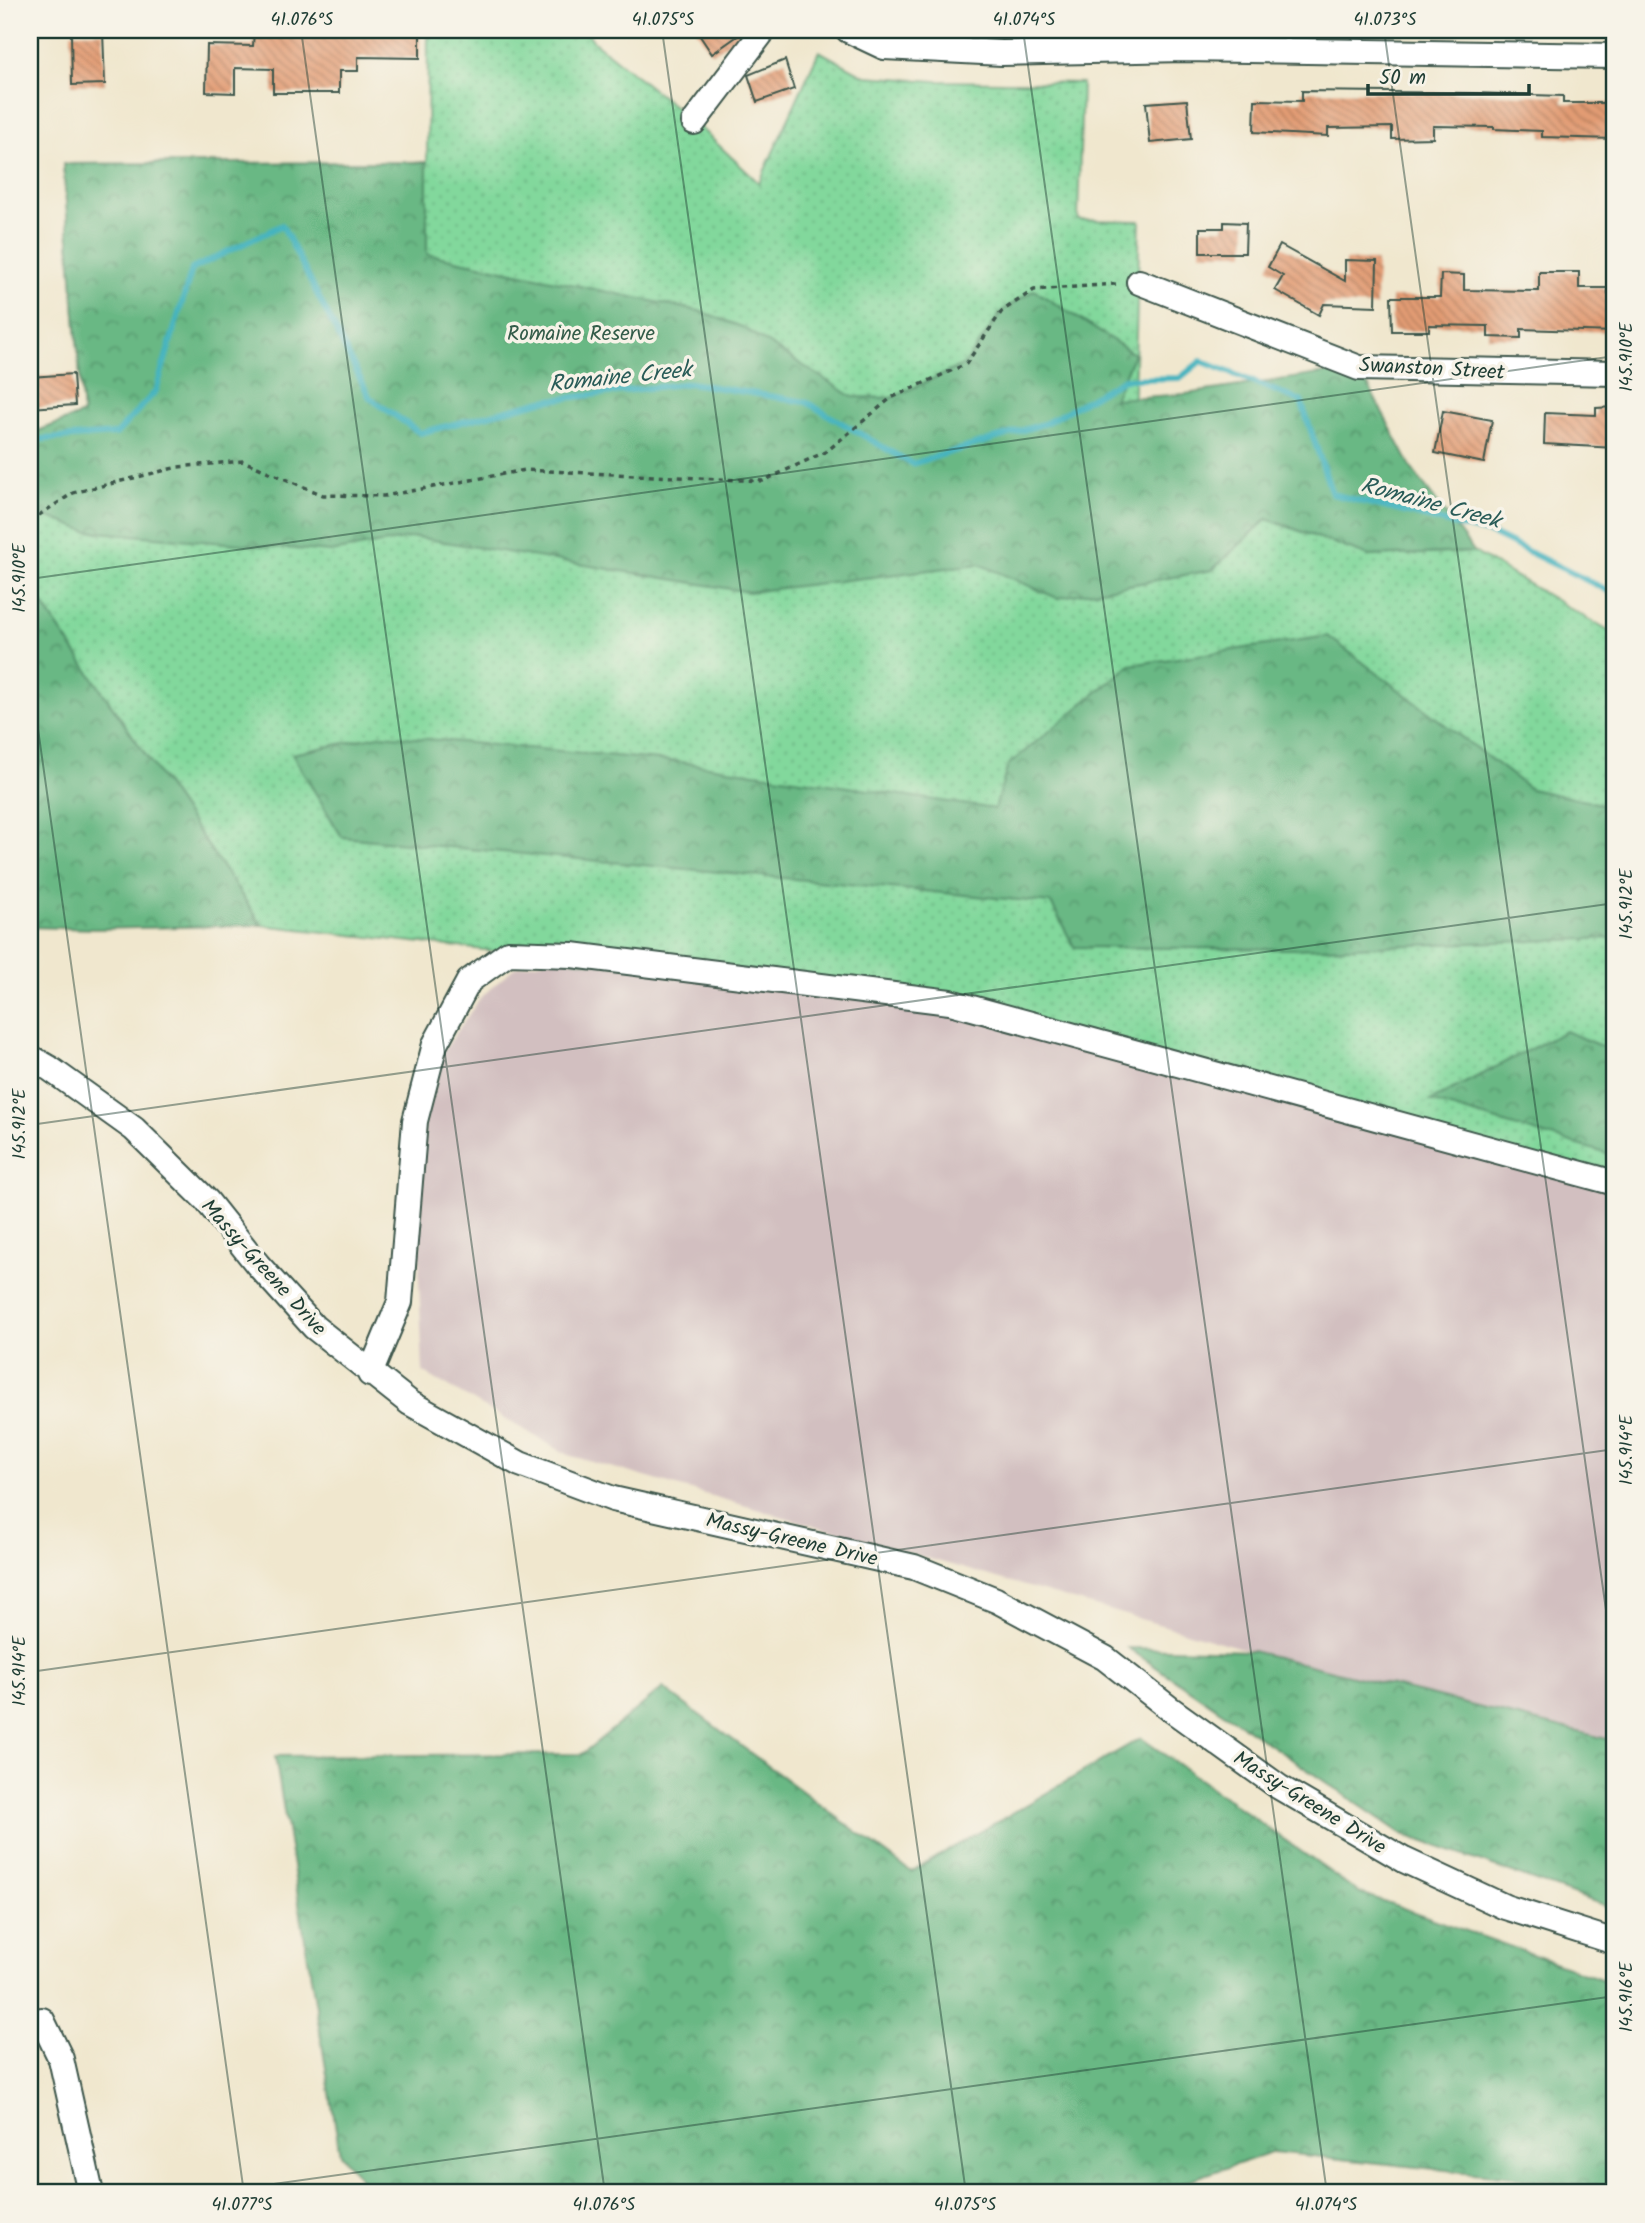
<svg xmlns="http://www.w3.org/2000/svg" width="1645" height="2223" font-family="Kalam,sans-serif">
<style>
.industrial{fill:#d2bfc0}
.green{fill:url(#green-dots);stroke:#508a68;stroke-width:2}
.forest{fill:url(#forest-crowns);stroke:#447a5c;stroke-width:2}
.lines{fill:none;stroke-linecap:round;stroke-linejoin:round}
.stream{stroke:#45b4bf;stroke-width:6}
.building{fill:url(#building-back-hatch)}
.minor-casing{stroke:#3e564b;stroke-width:28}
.path{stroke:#3e564b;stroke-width:3.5;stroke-dasharray:5 5;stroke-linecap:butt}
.minor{stroke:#fff;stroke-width:24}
.ticks{fill:none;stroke:#1f3d34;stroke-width:2;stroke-opacity:0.45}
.labels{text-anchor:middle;stroke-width:7;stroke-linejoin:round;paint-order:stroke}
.park-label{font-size:21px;fill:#335c49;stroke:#f7f3e8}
.street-label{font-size:21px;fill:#1f3d34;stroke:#f7f3e8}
.water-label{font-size:23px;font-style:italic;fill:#285b57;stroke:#f7f3e8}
.neatline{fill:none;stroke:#1f3d34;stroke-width:2.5}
.ticks-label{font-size:18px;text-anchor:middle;fill:#1f3d34}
</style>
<defs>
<pattern id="green-dots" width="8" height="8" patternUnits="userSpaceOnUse" patternTransform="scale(1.75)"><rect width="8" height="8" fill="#82d89c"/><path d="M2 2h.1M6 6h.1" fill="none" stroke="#70ba87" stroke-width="1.8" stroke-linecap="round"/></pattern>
<pattern id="forest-crowns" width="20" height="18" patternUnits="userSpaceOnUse" patternTransform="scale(1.75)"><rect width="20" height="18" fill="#69b884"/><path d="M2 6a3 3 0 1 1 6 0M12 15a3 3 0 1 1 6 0" fill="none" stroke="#56976d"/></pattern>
<pattern id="building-back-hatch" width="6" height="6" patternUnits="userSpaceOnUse" patternTransform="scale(1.75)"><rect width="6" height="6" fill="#e29b73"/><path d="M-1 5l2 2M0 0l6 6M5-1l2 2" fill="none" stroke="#b7805f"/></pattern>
</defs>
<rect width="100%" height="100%" fill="#f7f3e8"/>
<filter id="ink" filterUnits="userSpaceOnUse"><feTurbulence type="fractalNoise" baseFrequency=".0143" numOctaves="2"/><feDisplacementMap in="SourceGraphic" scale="14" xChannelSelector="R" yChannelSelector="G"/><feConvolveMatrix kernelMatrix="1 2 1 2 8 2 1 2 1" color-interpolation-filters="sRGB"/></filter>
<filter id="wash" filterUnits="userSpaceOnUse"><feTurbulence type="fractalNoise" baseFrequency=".00686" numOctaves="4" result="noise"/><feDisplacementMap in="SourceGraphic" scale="28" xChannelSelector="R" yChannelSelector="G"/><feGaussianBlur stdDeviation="1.57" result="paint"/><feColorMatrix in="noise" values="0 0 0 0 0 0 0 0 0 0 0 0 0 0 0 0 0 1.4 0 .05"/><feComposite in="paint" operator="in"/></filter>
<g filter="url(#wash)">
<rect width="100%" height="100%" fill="#f0e7ce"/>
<path class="industrial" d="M572,955L950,1002L1615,1184V1741L1252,1651L568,1455L423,1372L419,1281L424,1126L443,1052L481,997L515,967Z"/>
<path class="green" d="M428,30H586L594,42L694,122L759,183L819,51L865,76L936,81L1082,83L1078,220L1140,221L1127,585L1212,570L1267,519L1369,556L1474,552L1615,635V1183L950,1002L262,925L30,586V434L83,414L63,164L427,162Z"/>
<path class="forest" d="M427,162V254L699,311L742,327L853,397L891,398L965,364L1002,311L1034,290L1134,354L1114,399L1186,394L1359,368L1412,469L1474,552L1369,556L1267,519L1212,570L1057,598L979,564L749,592L415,537L331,552L86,531L30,510V434L83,414L63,164Z
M30,586L262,925L95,929L30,927Z
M1328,636L1530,789L1615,807V938L1291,949L1074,947L1051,903L342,837L292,754L383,735L681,762L995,809L1008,765L1130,665Z
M1565,1031L1615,1052V1156L1430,1101Z
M1128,1648L1252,1651L1615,1741V1909L1402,1834Z
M663,1688L911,1872L1141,1738L1358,1892L1615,1984V2188L1274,2152L1150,2193H372L340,2154L275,1756L582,1754Z"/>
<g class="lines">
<path class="stream" d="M30,440L116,434L156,391L192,269L282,225L370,398L420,433L542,401L690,383L806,402L912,464L1046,423L1124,379L1180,378L1201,361L1301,401L1332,494L1492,534L1615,594"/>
</g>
<g id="blocks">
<path class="building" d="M420,30V58L358,57V71H339V93H273V69L235,68V93L206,92L207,45L253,46L254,31Z
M696,30H746L712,54Z
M103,32L105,84L72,85L71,33Z
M785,60L794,89L757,102L748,75Z
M1302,91L1474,93L1563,96V103H1615V139L1542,137V131L1494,129V127L1433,126V138L1392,139V127L1328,128V136L1254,132L1255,100L1302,101Z
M1187,100L1191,139L1150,143L1146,103Z
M1224,222L1246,223L1245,253H1200V228H1224Z
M1280,245L1345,281V260L1377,261L1376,306L1324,304L1319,315L1275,290L1283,276L1268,267Z
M1539,272H1579V288H1608V294H1615V332L1521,329V338L1488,337V326L1429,325V331H1392L1391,297H1440L1441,274L1464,275V290L1539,291Z
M73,374L75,405L30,408V377Z
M1615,407V448L1544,444L1545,413L1596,415V408Z
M1443,411L1492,420L1484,463L1435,453Z"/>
</g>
</g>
<g filter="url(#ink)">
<use href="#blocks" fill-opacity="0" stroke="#3e564b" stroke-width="2"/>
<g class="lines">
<defs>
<path id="minor" d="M848,30L884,47L1002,53L1184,49L1615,56
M694,122L764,30
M1139,282L1359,368L1615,373
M30,1057L49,1068L134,1129L207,1201L258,1265L314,1327L410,1403L520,1464L613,1499L914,1567L996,1600L1105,1658L1169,1708L1279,1787L1404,1860L1505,1907L1615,1942
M370,1374L400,1302L415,1121L435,1044L469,981L508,953L572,955L950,1002L1615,1183
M42,2020L61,2059L91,2193"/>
</defs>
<use href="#minor" class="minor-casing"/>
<path class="path" d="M30,521L73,493L178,467L243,461L323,495L384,496L525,470L763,481L827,451L891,398L966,364L1002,311L1034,290L1116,284"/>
<use href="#minor" class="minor"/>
</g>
</g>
<path class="ticks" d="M301,30L605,2193M662,30L966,2193M1023,30L1327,2193M1384,30L1615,1674M30,32L47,30M30,579L1615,356M30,672L244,2193M30,1125L1615,903M30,1672L1615,1449M210,2193L1615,1996"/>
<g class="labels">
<g class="park-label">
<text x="581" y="340">Romaine Reserve</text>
</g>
<g class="street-label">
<text transform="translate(1432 368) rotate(3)" y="7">Swanston Street</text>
<text transform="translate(264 1267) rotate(48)" y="7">Massy-Greene Drive</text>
<text transform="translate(792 1539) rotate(13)" y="7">Massy-Greene Drive</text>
<text transform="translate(1310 1802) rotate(32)" y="7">Massy-Greene Drive</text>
</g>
<g class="water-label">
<text transform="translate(620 376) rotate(-6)" y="8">Romaine Creek</text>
<text transform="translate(1431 502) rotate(15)" y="8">Romaine Creek</text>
</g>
</g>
<rect width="1645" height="2223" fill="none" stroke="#f7f3e8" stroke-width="77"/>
<path d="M1368 84v10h161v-10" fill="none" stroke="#1f3d34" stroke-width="3.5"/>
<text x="1379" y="84" font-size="21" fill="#1f3d34" stroke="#f7f3e8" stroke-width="5" paint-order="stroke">50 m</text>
<rect x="38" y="38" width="1568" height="2146" class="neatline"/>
<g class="ticks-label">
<text x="302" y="25">41.076°S</text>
<text x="663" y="25">41.075°S</text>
<text x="1024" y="25">41.074°S</text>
<text x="1385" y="25">41.073°S</text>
<text transform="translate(1626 357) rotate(-90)" y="6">145.910°E</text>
<text transform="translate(19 578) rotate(-90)" y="6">145.910°E</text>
<text transform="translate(1626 904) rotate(-90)" y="6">145.912°E</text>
<text transform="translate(19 1124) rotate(-90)" y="6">145.912°E</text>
<text transform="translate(1626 1450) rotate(-90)" y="6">145.914°E</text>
<text transform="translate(19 1671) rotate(-90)" y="6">145.914°E</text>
<text transform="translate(1626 1997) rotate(-90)" y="6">145.916°E</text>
<text x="242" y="2210">41.077°S</text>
<text x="604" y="2210">41.076°S</text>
<text x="965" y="2210">41.075°S</text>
<text x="1326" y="2210">41.074°S</text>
</g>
</svg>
